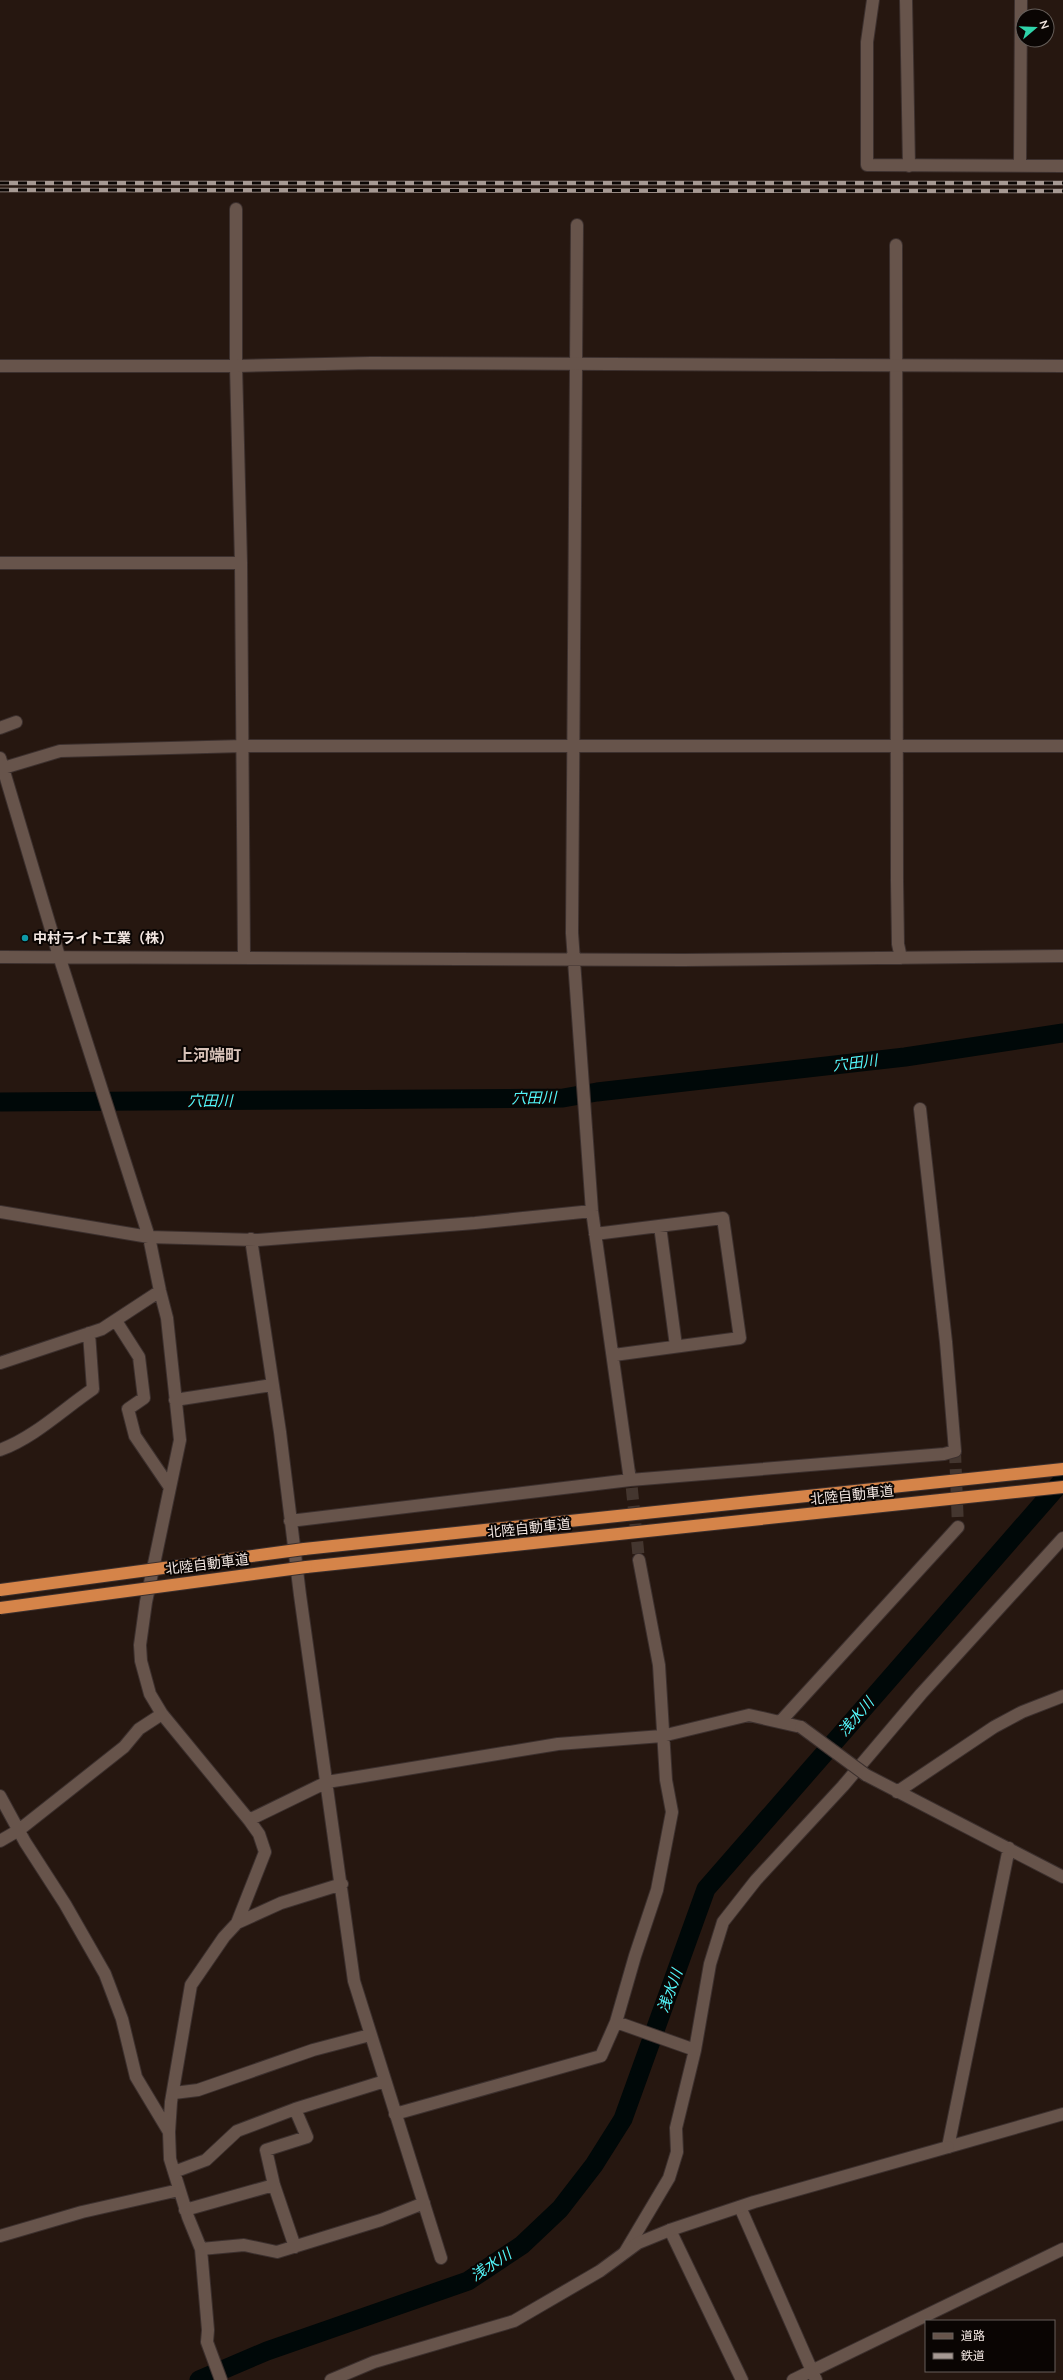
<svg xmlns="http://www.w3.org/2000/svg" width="1063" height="2380" font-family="Mulish,'Noto Sans JP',sans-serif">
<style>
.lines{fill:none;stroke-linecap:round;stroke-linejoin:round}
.river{stroke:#000808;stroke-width:19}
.minor-tunnel{stroke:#44362f;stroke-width:12;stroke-dasharray:12 6;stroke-linecap:butt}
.minor-casing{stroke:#3c302e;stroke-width:14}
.tertiary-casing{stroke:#3c302e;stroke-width:14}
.motorway-casing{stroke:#3c302e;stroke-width:14}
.minor{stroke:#67544b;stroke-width:12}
.tertiary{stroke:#67544b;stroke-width:12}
.motorway{stroke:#d58449;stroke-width:12}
.rail-casing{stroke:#a69993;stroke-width:4.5}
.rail{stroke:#0a0503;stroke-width:3;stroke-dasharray:9;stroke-linecap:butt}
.minor-bridge-casing{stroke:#3c302e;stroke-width:14;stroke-linecap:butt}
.motorway-bridge-casing{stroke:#3c302e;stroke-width:14;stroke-linecap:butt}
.minor-bridge{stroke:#67544b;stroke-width:12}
.motorway-bridge{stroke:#d58449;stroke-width:12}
.culture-dot{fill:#0f9aa8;stroke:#0a0503;stroke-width:1.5}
.labels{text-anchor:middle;stroke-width:4;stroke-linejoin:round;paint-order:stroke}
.poi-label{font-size:14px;font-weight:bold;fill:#f1e5e0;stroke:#0a0503;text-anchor:start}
.street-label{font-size:14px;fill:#f1e5e0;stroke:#0a0503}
.water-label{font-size:15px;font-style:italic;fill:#53f6fa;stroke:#0a0503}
.quarter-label{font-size:16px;font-weight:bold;fill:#d9c3b9;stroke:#0a0503}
</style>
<rect width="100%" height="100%" fill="#261710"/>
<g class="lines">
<path class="river" d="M0,1102L563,1098L597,1092L905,1057L1063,1033
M199,2380L267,2351L468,2281L522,2245L560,2209L594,2165L623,2119L706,1889L1063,1480"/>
<path class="minor-tunnel" d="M955,1451L958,1527
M630,1470L639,1560"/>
<defs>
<path id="minor" d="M873,0L867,42V165L1063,166
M906,0L909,166
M1020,166L1021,0
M236,209V366L241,563L244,957
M577,225L572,933L592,1211L630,1480
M896,245L897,881L898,944L901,958
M0,563H241
M0,728L16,722
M0,758L59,956L149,1237L160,1291L167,1318L180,1440L146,1602L140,1645L141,1661L150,1694L162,1714L249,1820L259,1834L265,1852L237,1923L224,1937L191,1985L171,2102L169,2132L170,2159L188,2217L201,2249L208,2330L207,2342L221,2380
M0,769L60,751L243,746H1063
M0,957L683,960L1063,956
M0,1212L149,1237L258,1240L475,1223L592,1211
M660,1226L676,1346
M595,1234L723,1218L740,1338L614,1355
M251,1239L280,1432L300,1595L354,1981L441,2258
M116,1321L139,1357L144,1398L128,1409L135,1436L169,1486
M0,1363L102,1329L160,1291
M175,1400L272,1385
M0,1450C35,1437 62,1410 93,1389L89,1333
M290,1521L630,1480L944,1454L955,1451L946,1342L920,1109
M780,1722L958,1527
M866,1775L1063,1877
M897,1792L994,1727L1022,1712L1063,1696
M0,1796L25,1842L65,1904L105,1974L122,2019L136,2077L169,2132
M249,1820L327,1782L364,1776L558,1744L662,1736L749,1715L801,1727
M0,1841L19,1830L124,1747L139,1729L162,1714
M1009,1848L948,2147L1063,2114
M237,1923L281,1903L342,1884
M616,2022L695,2050
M174,2093L198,2090L313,2050L370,2035
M295,2109L307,2137L266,2150L274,2185L295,2247
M395,2114L601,2056L616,2022L635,1956L657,1890L672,1812L666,1780L659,1665L639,1560
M174,2172L206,2160L237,2131L295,2109L385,2081
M740,2207L816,2380
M185,2210L274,2185
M670,2230L742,2380
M0,2236L82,2212L179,2190
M201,2249L244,2245L277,2252L381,2220L424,2203
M625,2252L669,2178L677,2152L676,2128L695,2050L710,1964L723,1922L756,1880L843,1786L921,1694L1063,1538
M793,2380L1063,2249"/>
<path id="tertiary" d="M0,366H236L371,363L1063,366
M331,2380L374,2362L514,2321L600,2271L638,2243L670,2230L754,2202L948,2147"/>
<path id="motorway" d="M304,1549L1063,1469
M306,1567L1063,1487"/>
</defs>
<use href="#minor" class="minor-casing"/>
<use href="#tertiary" class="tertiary-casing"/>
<use href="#motorway" class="motorway-casing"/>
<use href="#minor" class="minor"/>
<use href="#tertiary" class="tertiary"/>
<use href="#motorway" class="motorway"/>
<defs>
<path id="rail" d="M0,183H1063
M0,190L1063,191"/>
</defs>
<use href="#rail" class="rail-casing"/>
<use href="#rail" class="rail"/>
<defs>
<path id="minor-bridge" d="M801,1727L866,1775"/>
<path id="motorway-bridge" d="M0,1590L304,1549
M0,1608L306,1567"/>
</defs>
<use href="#minor-bridge" class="minor-bridge-casing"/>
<use href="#motorway-bridge" class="motorway-bridge-casing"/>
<use href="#minor-bridge" class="minor-bridge"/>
<use href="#motorway-bridge" class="motorway-bridge"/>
</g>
<circle class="culture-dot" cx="25" cy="938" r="4"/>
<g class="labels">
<g class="poi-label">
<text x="33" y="943">中村ライト工業（株）</text>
</g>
<g class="street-label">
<text transform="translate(852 1495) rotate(-6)" y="5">北陸自動車道</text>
<text transform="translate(529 1528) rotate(-6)" y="5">北陸自動車道</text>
<text transform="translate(207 1564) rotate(-7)" y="5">北陸自動車道</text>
</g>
<g class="water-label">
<text transform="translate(855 1063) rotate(-7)" y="5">穴田川</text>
<text transform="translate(534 1098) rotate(-1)" y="5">穴田川</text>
<text x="210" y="1106">穴田川</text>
<text transform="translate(856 1717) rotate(-49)" y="5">浅水川</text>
<text transform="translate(670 1991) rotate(-70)" y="5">浅水川</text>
<text transform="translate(491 2265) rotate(-33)" y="5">浅水川</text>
</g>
<g class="quarter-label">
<text x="209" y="1061">上河端町</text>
</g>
</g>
<rect x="925" y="2320" width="130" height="52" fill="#0a0503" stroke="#665f5b"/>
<rect x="933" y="2333" width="20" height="6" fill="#67544b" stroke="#665f5b"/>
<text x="961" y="2340" font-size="12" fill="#f1e5e0">道路</text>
<rect x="933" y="2353" width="20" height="6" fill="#a69993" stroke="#665f5b"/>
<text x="961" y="2360" font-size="12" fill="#f1e5e0">鉄道</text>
<g transform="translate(1035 28) rotate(71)"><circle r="19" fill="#0a0503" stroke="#665f5b"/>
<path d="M0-3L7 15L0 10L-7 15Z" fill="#2fd4aa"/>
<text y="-6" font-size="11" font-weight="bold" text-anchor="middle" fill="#f1e5e0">N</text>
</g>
</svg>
